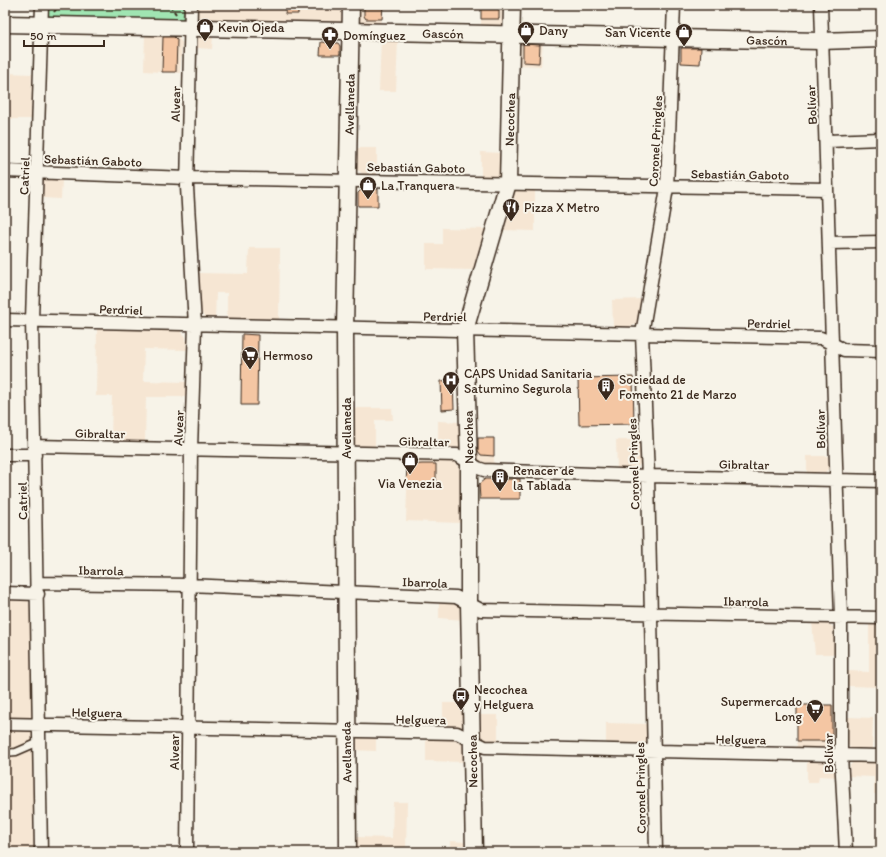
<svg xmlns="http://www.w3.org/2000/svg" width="886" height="857" font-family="Itim,sans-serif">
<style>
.built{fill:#f6e6d3}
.green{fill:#a0e5b2;stroke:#6e8868}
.building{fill:#f4c6a3;stroke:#3b2a1e}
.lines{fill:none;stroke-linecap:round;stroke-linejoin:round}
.lane-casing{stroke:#3b2a1e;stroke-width:9}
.street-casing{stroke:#3b2a1e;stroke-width:15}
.secondary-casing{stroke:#3b2a1e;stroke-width:19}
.path{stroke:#3b2a1e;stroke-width:2;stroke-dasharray:4 3;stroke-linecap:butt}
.lane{stroke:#f7f3e8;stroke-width:6}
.street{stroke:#f7f3e8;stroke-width:12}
.secondary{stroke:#f7f3e8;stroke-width:16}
.labels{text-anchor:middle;stroke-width:4;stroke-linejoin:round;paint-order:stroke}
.poi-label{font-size:13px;fill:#3b2a1e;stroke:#f7f3e8;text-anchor:start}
.street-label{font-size:13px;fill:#3b2a1e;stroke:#f7f3e8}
</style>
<rect width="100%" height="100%" fill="#f7f3e8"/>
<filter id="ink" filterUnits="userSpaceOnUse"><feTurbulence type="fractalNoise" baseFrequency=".025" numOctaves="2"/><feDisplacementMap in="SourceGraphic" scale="8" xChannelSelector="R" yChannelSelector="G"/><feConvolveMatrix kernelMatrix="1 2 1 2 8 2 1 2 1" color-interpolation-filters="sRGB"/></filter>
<g filter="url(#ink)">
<path class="built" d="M197,5H345V18L338,26L198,22Z
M355,5H383L381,27L363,25L359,23L356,19Z
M481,7L507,8L503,29L481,30Z
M145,32L173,33L177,36L182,43L180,73L144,71Z
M203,34L213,35L212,49L197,48L198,38Z
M381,38H398L396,91H379Z
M519,40H543L541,66L516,65Z
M5,73L32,74L31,119H5Z
M353,148H377V175H364L355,168Z
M481,152L503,153L501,173L499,176L481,177Z
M46,178L62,179L61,199L42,198V181Z
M519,188H535V231L502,230L512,194Z
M442,228L490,229L478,270L426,269V244H442Z
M249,248H280L279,321L227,320V293H216L215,320L204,317L199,308L197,273L248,274Z
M643,299L637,324L629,327H613L612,300Z
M97,328L179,329L186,337L187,350L144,349L143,381L187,382V397H146L145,443L111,442L112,396H96Z
M352,408H392L393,420H375V449L359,448L353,443Z
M438,421L460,422V447L457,450L438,451Z
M475,438H494V467L478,464L475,458Z
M616,440H640L641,462L637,469L617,470Z
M807,456H830V468L825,472H807Z
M408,461L454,462L460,467L462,470L461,523L406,521Z
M5,596L28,600L32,609L34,852H5Z
M439,599L454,601L464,608L465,620L439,618Z
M812,622H826L833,627L835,654H815Z
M869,622L881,623V687L848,686V671L869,672Z
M443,703H467L465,722L462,726L458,728H443Z
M797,705H837L835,749L832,751H797Z
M478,715H498V743L489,742L479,736Z
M848,717L873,718L872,752H856L850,748L847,742Z
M606,723L648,724V744L647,746L606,747Z
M357,736H376V751L350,750Z
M426,736L459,737L464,740L466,762L426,761Z
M807,761L835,763L837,765L838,777L819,776L818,782H807Z
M855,761L881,762V794H874V777L849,776L850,765Z
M393,802H407L406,852H352L353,837L392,838Z
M450,841L467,842V852H450Z"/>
<path class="green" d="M45,5H184L183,18L181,22L48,20L45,15Z"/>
<path class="building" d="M286,5H299L298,14H285Z
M364,5H383L382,19H366L364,16Z
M481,7L499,8V19H481Z
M163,37H174L177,40L176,72H162Z
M321,42L338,43L340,46V55H320Z
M523,44L540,45L539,63L523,62Z
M681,48H701L700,64L681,63Z
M362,189H378V206H358V193Z
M242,334L258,335L257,405H241Z
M633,377L634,424L579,425L578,378Z
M453,380L454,409L442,410L441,381Z
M478,438H494V456L481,455L478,451Z
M422,464H436V483L406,484L407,465Z
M485,479H520V499H480L479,484Z
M797,705H832V741H797Z"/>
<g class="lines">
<defs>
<path id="lane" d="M5,753L16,752L39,742"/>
<path id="street" d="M821,5L841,617V755L846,852
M827,141L881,139
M5,171L187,178L827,189
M829,243L881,242
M5,320L821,338L844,350L881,351
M35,446L457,455L478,468L484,470L648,476L881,481
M5,455H35
M37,583L189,585L456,597L481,610L881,618
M5,593L38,594
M5,724L457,733L485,747L881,756
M41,852L32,320L42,5
M187,852L191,449L195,325L187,187L191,5
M656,852L648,476L642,334L667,188L674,5"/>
<g id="secondary">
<path id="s1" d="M5,24L821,41L881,39"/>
<path id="s2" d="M348,852L345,329L351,5"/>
<path id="s3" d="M474,852L469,603V462L465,330L508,183L512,5"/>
</g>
</defs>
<use href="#lane" class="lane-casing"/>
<use href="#street" class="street-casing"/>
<use href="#secondary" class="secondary-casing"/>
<path class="path" d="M170,5L176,14
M54,12L59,5"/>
<use href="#lane" class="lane"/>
<use href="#street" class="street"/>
<use href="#secondary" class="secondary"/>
</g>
</g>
<defs>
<symbol id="shop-pin" viewBox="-11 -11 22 30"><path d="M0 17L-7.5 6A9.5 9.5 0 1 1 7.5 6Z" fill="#3b2a1e" stroke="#f7f3e8"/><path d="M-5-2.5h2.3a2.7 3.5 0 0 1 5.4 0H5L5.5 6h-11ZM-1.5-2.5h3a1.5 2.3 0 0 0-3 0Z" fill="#fff"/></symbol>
<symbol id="pharmacy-pin" viewBox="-11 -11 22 30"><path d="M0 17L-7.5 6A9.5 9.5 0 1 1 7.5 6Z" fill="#3b2a1e" stroke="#f7f3e8"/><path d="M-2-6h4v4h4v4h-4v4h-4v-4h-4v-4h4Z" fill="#fff"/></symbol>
<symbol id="restaurant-pin" viewBox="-11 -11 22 30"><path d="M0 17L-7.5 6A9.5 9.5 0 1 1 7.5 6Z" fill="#3b2a1e" stroke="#f7f3e8"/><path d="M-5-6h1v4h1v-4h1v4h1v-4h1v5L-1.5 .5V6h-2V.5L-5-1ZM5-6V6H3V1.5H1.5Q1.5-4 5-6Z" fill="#fff"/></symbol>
<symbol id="supermarket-pin" viewBox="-11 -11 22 30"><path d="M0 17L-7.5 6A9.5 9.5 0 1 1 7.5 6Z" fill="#3b2a1e" stroke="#f7f3e8"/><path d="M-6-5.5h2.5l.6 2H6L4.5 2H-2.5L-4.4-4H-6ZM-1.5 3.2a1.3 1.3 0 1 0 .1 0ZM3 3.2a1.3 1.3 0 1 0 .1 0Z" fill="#fff"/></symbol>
<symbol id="hospital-pin" viewBox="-11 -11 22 30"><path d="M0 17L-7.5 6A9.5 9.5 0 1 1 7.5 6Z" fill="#3b2a1e" stroke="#f7f3e8"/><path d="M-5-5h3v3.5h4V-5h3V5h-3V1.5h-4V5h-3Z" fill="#fff"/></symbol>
<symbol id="building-pin" viewBox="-11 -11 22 30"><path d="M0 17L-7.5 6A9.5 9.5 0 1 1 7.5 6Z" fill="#3b2a1e" stroke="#f7f3e8"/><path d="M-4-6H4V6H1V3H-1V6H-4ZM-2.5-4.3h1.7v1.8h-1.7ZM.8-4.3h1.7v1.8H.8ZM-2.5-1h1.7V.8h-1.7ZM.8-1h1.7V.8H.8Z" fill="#fff"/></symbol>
<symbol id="bus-pin" viewBox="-11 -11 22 30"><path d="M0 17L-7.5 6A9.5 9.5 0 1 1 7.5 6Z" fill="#3b2a1e" stroke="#f7f3e8"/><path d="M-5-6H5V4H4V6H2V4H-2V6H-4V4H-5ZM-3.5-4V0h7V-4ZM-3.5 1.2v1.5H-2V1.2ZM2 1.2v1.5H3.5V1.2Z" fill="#fff"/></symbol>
</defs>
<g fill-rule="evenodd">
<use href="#shop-pin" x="195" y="17" width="20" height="27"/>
<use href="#shop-pin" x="516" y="20" width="20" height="27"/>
<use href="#shop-pin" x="674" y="22" width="20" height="27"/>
<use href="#pharmacy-pin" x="320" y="25" width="20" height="27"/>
<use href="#shop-pin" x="358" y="175" width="20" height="27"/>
<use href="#restaurant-pin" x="501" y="197" width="20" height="27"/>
<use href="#supermarket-pin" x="240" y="345" width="20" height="27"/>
<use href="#hospital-pin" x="441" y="370" width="20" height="27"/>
<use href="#building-pin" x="596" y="376" width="20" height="27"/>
<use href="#shop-pin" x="400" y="450" width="20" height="27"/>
<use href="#building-pin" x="490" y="467" width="20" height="27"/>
<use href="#bus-pin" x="451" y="686" width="20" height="27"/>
<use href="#supermarket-pin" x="805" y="698" width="20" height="27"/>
</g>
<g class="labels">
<g class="poi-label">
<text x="218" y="32">Kevin Ojeda</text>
<text x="539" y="35">Dany</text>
<text x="671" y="37" text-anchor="end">San Vicente</text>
<text x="343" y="40">Domínguez</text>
<text x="381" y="190">La Tranquera</text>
<text x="524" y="212">Pizza X Metro</text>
<text x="263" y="360">Hermoso</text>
<text x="464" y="378">CAPS Unidad Sanitaria<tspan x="464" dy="15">Saturnino Segurola</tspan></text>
<text x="619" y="384">Sociedad de<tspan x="619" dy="15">Fomento 21 de Marzo</tspan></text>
<text x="513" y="475">Renacer de<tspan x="513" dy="15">la Tablada</tspan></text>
<text x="410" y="488" text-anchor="middle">Via Venezia</text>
<text x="474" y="694">Necochea<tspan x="474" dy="15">y Helguera</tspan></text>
<text x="802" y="706" text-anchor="end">Supermercado<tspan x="802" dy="15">Long</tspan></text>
</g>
<g class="street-label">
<text dy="5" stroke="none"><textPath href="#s1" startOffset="438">Gascón</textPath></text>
<text dy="5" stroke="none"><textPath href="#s1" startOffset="762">Gascón</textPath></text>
<text transform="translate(175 104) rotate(-89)" y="5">Alvear</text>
<text dy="5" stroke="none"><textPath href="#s2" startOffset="748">Avellaneda</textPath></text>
<text transform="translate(811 105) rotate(-93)" y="5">Bolívar</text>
<text dy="5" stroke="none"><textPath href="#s3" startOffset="739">Necochea</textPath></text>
<text transform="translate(655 141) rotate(-87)" y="5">Coronel Pringles</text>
<text transform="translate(93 160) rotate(2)" y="5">Sebastián Gaboto</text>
<text transform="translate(416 167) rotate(1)" y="5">Sebastián Gaboto</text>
<text transform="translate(740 174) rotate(1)" y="5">Sebastián Gaboto</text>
<text transform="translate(24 176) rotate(-88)" y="5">Catriel</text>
<text transform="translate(121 309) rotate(2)" y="5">Perdriel</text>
<text transform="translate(445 316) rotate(1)" y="5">Perdriel</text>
<text transform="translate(769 323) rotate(1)" y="5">Perdriel</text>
<text transform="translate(178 428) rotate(-88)" y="5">Alvear</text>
<text transform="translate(346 428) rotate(-90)" y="5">Avellaneda</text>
<text transform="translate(820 429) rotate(-91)" y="5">Bolívar</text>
<text transform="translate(100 433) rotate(1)" y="5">Gibraltar</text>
<text transform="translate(468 437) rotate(-91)" y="5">Necochea</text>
<text transform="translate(424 441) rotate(1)" y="5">Gibraltar</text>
<text transform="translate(633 464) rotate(-92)" y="5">Coronel Pringles</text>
<text transform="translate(744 464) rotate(1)" y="5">Gibraltar</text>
<text transform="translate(22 501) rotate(-91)" y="5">Catriel</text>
<text transform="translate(101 570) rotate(1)" y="5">Ibarrola</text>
<text transform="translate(425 582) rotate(2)" y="5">Ibarrola</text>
<text transform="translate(746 601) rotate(1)" y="5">Ibarrola</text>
<text transform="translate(97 712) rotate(1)" y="5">Helguera</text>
<text transform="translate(421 719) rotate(1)" y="5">Helguera</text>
<text transform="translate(741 739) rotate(1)" y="5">Helguera</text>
<text transform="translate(174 752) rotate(-90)" y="5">Alvear</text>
<text transform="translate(346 752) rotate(-91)" y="5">Avellaneda</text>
<text transform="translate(828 753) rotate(-91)" y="5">Bolívar</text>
<text transform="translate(472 761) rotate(-91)" y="5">Necochea</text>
<text transform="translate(640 788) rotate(-91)" y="5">Coronel Pringles</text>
</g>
</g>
<rect width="886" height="857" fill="none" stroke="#f7f3e8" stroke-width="20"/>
<rect x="10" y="10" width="866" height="837" fill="none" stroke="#3b2a1e" stroke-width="1.5" filter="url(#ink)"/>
<path d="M24 40v6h80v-6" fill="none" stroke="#3b2a1e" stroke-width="2"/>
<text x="30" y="40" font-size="12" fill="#3b2a1e" stroke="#f7f3e8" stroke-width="3" paint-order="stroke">50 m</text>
</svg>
